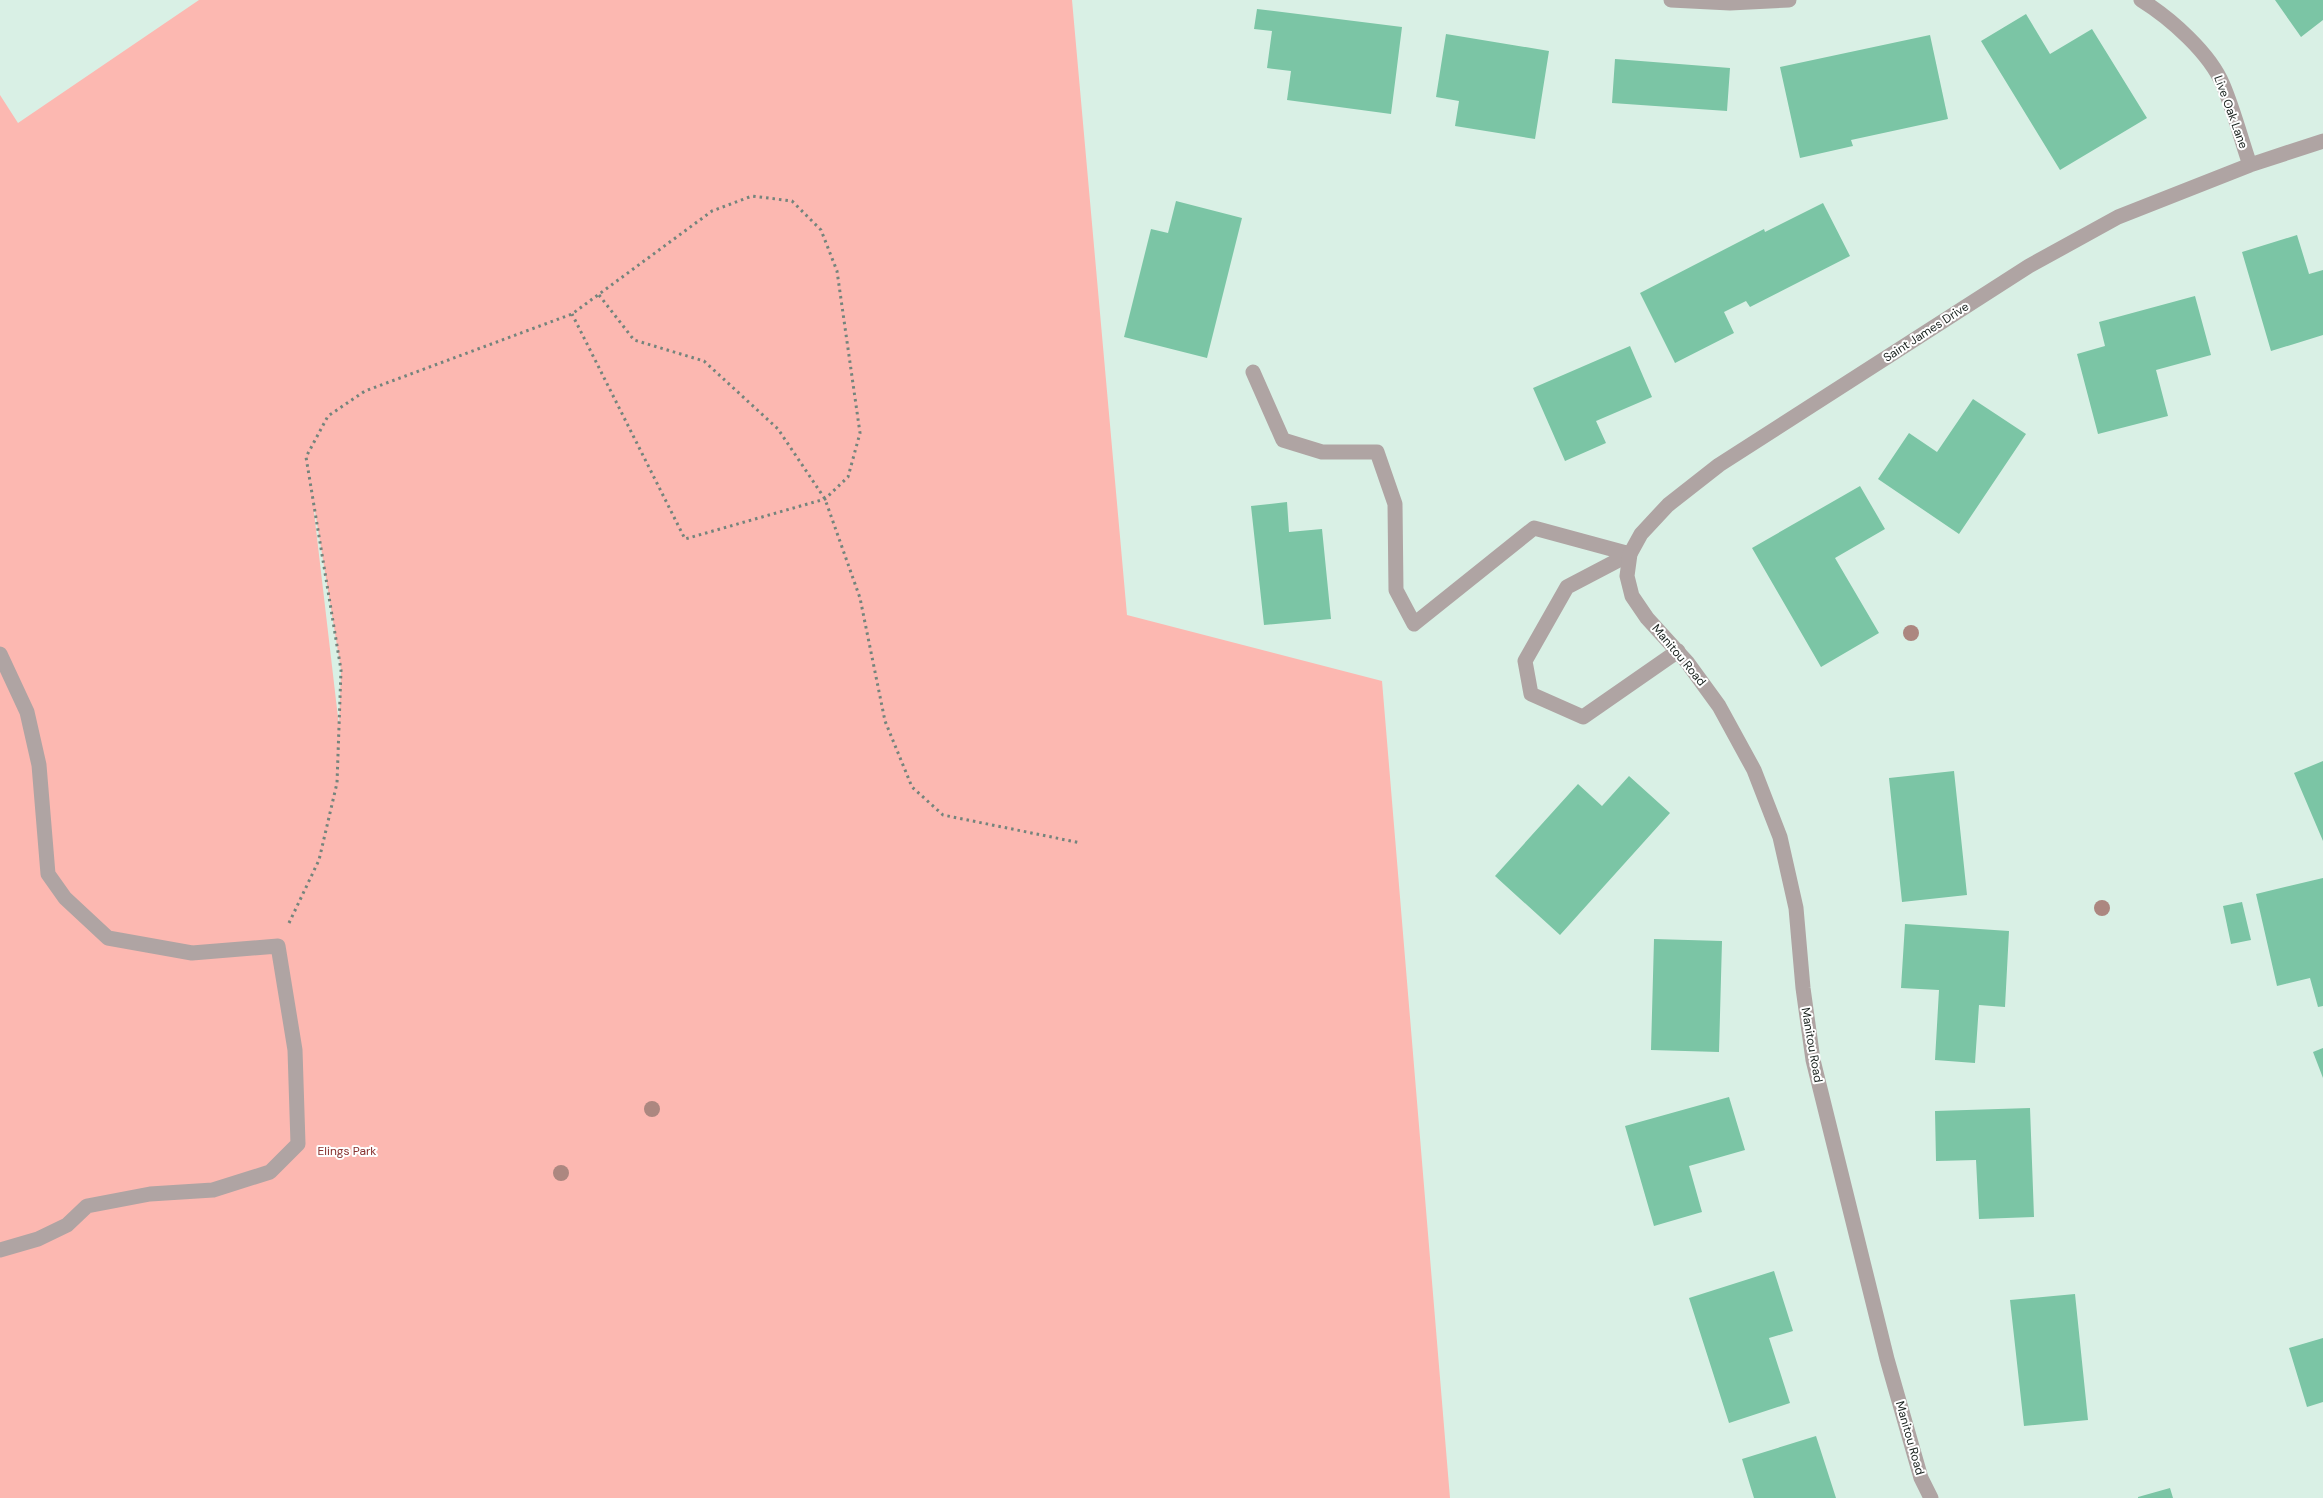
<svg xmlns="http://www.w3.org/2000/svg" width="2323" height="1498" font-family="'DM Sans',sans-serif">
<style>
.green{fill:#fcb8b1;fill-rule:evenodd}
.building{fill:#7bc5a5}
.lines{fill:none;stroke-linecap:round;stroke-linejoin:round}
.path{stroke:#74847c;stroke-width:3;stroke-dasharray:2.5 4;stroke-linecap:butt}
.service{stroke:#afa4a3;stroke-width:15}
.minor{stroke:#afa4a3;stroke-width:15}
.tree{fill:#ac8780}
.labels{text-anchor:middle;stroke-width:4;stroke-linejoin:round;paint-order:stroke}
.street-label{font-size:12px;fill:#18211d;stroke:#fff}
.park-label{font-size:12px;fill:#87312e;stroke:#fff}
</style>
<rect width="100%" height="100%" fill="#d9f0e5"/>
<path class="green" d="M199,0H1072L1127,615L1382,681L1450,1498H0V95L18,123ZM315,511L341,670L339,726L314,512Z"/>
<path class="building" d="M2275,0H2323V20L2301,37Z
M1257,9L1402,27L1391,114L1287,100L1291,71L1267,68L1272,31L1254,29Z
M2026,14L2050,54L2092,29L2147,118L2060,170L1981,41Z
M1446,34L1549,51L1535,139L1455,126L1459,101L1436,97Z
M1930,35L1948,119L1851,140L1853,146L1800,158L1780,67Z
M1615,59L1730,68L1727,111L1612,103Z
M1176,201L1242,218L1207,358L1124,337L1151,229L1168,233Z
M1823,203L1850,256L1750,307L1746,301L1724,312L1734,333L1675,363L1640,293L1764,229L1765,232Z
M2297,235L2309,274L2323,270V335L2271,351L2242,252Z
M2195,296L2211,355L2156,370L2168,416L2098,434L2077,354L2105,346L2099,322Z
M1630,346L1652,397L1596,421L1606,443L1565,461L1533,388Z
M1973,399L2026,434L1959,534L1878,479L1909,433L1937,452Z
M1860,486L1885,529L1835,558L1879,633L1821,667L1752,548Z
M1287,502L1289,532L1322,529L1331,619L1264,625L1251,506Z
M2323,761V841L2294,773Z
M1954,771L1967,895L1902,902L1889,778Z
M1629,776L1670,813L1560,935L1495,876L1578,784L1602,806Z
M2323,878V1006L2318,1007L2310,978L2277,986L2256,894Z
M2242,902L2251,940L2231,944L2223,906Z
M1905,924L2009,931L2005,1007L1979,1005L1975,1063L1935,1060L1939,990L1901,988Z
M1654,939L1722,941L1719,1052L1651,1050Z
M2323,1048V1078L2313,1052Z
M1729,1097L1745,1150L1689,1166L1702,1212L1654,1226L1625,1126Z
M2030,1108L2034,1217L1979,1219L1976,1160L1936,1161L1935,1111Z
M1774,1271L1793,1331L1769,1338L1790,1403L1729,1423L1689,1298Z
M2075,1294L2088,1420L2024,1426L2010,1300Z
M2323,1338V1402L2307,1407L2289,1348Z
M1816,1436L1836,1498H1754L1742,1459Z
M2170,1488L2173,1498H2138V1497Z"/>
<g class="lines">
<path class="path" d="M599,295L634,340L704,361L778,429L825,499L860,598L885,721L912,787L943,815L1081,843
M289,923L319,860L337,783L341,670L306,457L328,416L365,391L572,314L712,211L752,196L792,201L821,230L837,271L860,433L848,477L825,499L685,539L572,314"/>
<path class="service" d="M1253,372L1283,440L1322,452H1377L1395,504L1396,590L1414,624L1534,528L1630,554
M1630,554L1567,587L1525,661L1531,694L1583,717L1678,651
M0,654L27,712L39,765L48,874L65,898L108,938L192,953L278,946L295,1050L298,1144L270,1172L213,1190L150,1194L87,1206L67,1225L38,1239L0,1250"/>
<path class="minor" d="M1671,0L1730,3L1789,0
M2141,0C2170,18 2210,53 2223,85C2234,111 2241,139 2250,165
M1931,1498L1921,1478L1887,1359L1813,1060L1803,988L1796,908L1780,837L1754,770L1719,706L1687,662L1647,618L1632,596L1627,576L1630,554L1641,534L1668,505L1719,465L2029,266L2118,217L2250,165L2323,141"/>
</g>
<g class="tree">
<circle cx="1911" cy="633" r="8"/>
<circle cx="2102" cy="908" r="8"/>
<circle cx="652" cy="1109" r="8"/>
<circle cx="561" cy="1173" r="8"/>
</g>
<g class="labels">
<g class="street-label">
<text transform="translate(2231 112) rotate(70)" y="4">Live Oak Lane</text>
<text transform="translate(1926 332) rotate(-33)" y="4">Saint James Drive</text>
<text transform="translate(1679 655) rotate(50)" y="4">Manitou Road</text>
<text transform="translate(1812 1045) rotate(80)" y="4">Manitou Road</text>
<text transform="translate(1910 1438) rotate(74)" y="4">Manitou Road</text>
</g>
<g class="park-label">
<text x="347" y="1155">Elings Park</text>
</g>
</g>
</svg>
